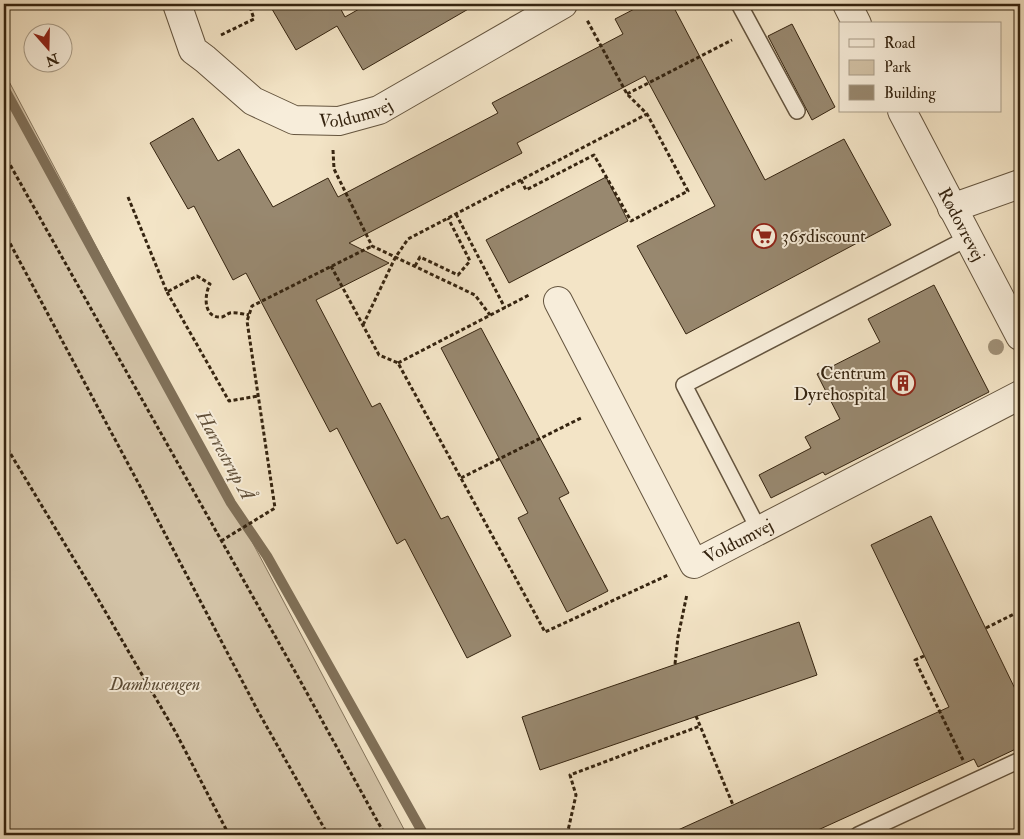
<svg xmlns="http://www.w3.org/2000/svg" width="1024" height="839" font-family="'IM FELL Double Pica',serif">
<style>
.green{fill:#d3c3a7;stroke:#84745c}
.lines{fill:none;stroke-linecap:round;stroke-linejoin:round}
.stream{stroke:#807058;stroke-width:10}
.building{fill:#98886f;stroke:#352410}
.service-casing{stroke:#64543e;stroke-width:18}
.minor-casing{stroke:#64543e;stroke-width:30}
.tertiary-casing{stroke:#64543e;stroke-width:30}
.path{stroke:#352410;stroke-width:3;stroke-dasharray:4 2.5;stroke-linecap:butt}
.service{stroke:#f7edda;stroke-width:15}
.minor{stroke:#f7edda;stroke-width:28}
.tertiary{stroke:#f7edda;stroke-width:28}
.tree{fill:#a09077}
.labels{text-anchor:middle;stroke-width:4;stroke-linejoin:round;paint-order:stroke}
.street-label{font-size:18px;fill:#352410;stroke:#f7edda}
.poi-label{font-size:18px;fill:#352410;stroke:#f7edda;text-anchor:start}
.park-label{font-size:18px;font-style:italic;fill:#5c4c36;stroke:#f7edda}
.water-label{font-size:19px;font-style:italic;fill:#61503a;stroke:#f7edda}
</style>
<rect width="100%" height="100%" fill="#f3e4c6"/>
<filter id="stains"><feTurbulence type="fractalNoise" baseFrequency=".004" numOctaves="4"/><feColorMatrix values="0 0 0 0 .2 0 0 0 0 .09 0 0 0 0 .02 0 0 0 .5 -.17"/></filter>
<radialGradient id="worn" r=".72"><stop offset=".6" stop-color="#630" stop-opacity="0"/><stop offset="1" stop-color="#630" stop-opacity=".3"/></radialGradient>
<path class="green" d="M4,72L407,835H4Z"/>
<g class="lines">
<path class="stream" d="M4,88L231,503L267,556L424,835"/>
</g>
<path class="building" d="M269,4H338L345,17L368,4H477L363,70L337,26L296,50Z
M644,4H672L765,180L844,139L891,225L686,334L637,246L715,206L645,76L517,143L522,153L349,243L389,263L316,300L372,407L380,403L441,519L448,516L511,636L467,658L405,539L397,544L337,428L330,432L246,273L233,280L194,206L188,209L150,143L193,118L218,161L239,149L273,207L328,178L338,197L498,113L492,103L623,34L615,19Z
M792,24L835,107L812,120L768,36Z
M606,177L628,221L509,283L486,240Z
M934,285L989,392L825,475L823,472L771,498L759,475L811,448L805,437L840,419L817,374L880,342L868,319Z
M481,328L569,493L559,498L608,591L567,612L518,518L528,513L441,348Z
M931,516L1020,699V747L978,767L974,759L807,835H667L949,707L871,545Z
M799,622L817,675L540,770L522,717Z"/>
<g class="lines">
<defs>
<path id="service" d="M739,4L797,111
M759,530L684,385L968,238
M858,835L1020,760"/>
<g id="minor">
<path id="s1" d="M177,4L193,50L205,59L253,101L294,120L339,121L379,110L563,4"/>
<path d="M952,208L1020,184"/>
<path id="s2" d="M558,301L694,564L1020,395"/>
</g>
<g id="tertiary">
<path d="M847,4L857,24"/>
<path id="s3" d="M902,111L1020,336"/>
</g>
</defs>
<use href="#service" class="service-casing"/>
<use href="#minor" class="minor-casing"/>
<use href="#tertiary" class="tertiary-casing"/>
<path class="path" d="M221,35L254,19L249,4
M627,94L732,40
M333,150L334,169L372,246L475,295L490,315
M4,154L302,684L385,835
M521,180L526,190L594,155L631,221L688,191L647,114L627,94L587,20
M128,197L167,292L197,276L210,284C204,295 203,319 222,317C225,316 227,314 230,313C235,312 243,314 249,315
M456,214L505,308
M4,232L141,488L259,713L328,835
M331,266L379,355L398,363L545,632L668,575
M415,266L420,257L458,275L470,261L448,218
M167,292L229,401L258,396
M363,325L395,258L408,239L647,114
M398,363L529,295
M4,443L98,599L176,733L229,835
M461,478L583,417
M221,541L275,508L247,321L252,306L372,246
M986,628L1020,611
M924,656L915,660L963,760
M675,664L678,637L687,594
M696,716L733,805
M567,835L576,795L570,775L700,726"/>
<use href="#service" class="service"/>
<use href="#minor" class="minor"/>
<use href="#tertiary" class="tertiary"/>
</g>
<circle class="tree" cx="996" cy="347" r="8"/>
<defs>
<symbol id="supermarket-ring" viewBox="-11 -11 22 22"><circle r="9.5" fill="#f7edda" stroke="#8f2418" stroke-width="1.5"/><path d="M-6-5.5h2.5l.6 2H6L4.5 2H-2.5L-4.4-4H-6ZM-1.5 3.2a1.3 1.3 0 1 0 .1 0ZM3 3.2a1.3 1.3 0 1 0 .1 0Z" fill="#8f2418"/></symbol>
<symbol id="building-ring" viewBox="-11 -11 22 22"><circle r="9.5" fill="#f7edda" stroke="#8f2418" stroke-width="1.5"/><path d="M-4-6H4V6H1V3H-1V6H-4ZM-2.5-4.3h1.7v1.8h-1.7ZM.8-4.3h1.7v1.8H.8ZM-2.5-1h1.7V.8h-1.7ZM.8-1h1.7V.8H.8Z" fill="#8f2418"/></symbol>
</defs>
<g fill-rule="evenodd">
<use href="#supermarket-ring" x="750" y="222" width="28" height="28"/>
<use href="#building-ring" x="889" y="369" width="28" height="28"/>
</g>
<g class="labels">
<g class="street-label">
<text dy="6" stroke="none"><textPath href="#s1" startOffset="235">Voldumvej</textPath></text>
<text dy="6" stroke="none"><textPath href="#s3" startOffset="128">Rødovrevej</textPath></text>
<text dy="6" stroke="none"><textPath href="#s2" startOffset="346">Voldumvej</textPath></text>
</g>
<g class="poi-label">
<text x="782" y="242">365discount</text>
<text x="886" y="379" text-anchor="end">Centrum<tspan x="886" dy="21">Dyrehospital</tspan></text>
</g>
<g class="park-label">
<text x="155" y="690">Damhusengen</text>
</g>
<g class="water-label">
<text transform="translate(226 455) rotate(61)" y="7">Harrestrup Å</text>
</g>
</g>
<rect width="1024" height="839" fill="none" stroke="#f3e4c6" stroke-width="20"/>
<rect x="5" y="5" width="1014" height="829" fill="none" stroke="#352410" stroke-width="2.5"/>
<rect x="10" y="10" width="1004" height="819" fill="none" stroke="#352410"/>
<rect x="839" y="22" width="162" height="90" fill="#f7edda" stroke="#a99d89"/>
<rect x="849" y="39" width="25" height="8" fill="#f7edda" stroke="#a99d89"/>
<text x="884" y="48" font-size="15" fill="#352410">Road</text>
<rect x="849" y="60" width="25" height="15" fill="#d3c3a7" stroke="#a99d89"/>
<text x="884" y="72" font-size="15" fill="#352410">Park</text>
<rect x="849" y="85" width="25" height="15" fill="#98886f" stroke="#a99d89"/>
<text x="884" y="98" font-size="15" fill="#352410">Building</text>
<g transform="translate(48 48) rotate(160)"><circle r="24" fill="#f7edda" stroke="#a99d89"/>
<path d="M0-4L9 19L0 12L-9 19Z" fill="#8f2418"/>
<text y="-8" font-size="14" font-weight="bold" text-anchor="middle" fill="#352410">N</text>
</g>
<rect width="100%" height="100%" filter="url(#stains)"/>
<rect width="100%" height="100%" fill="url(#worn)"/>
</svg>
